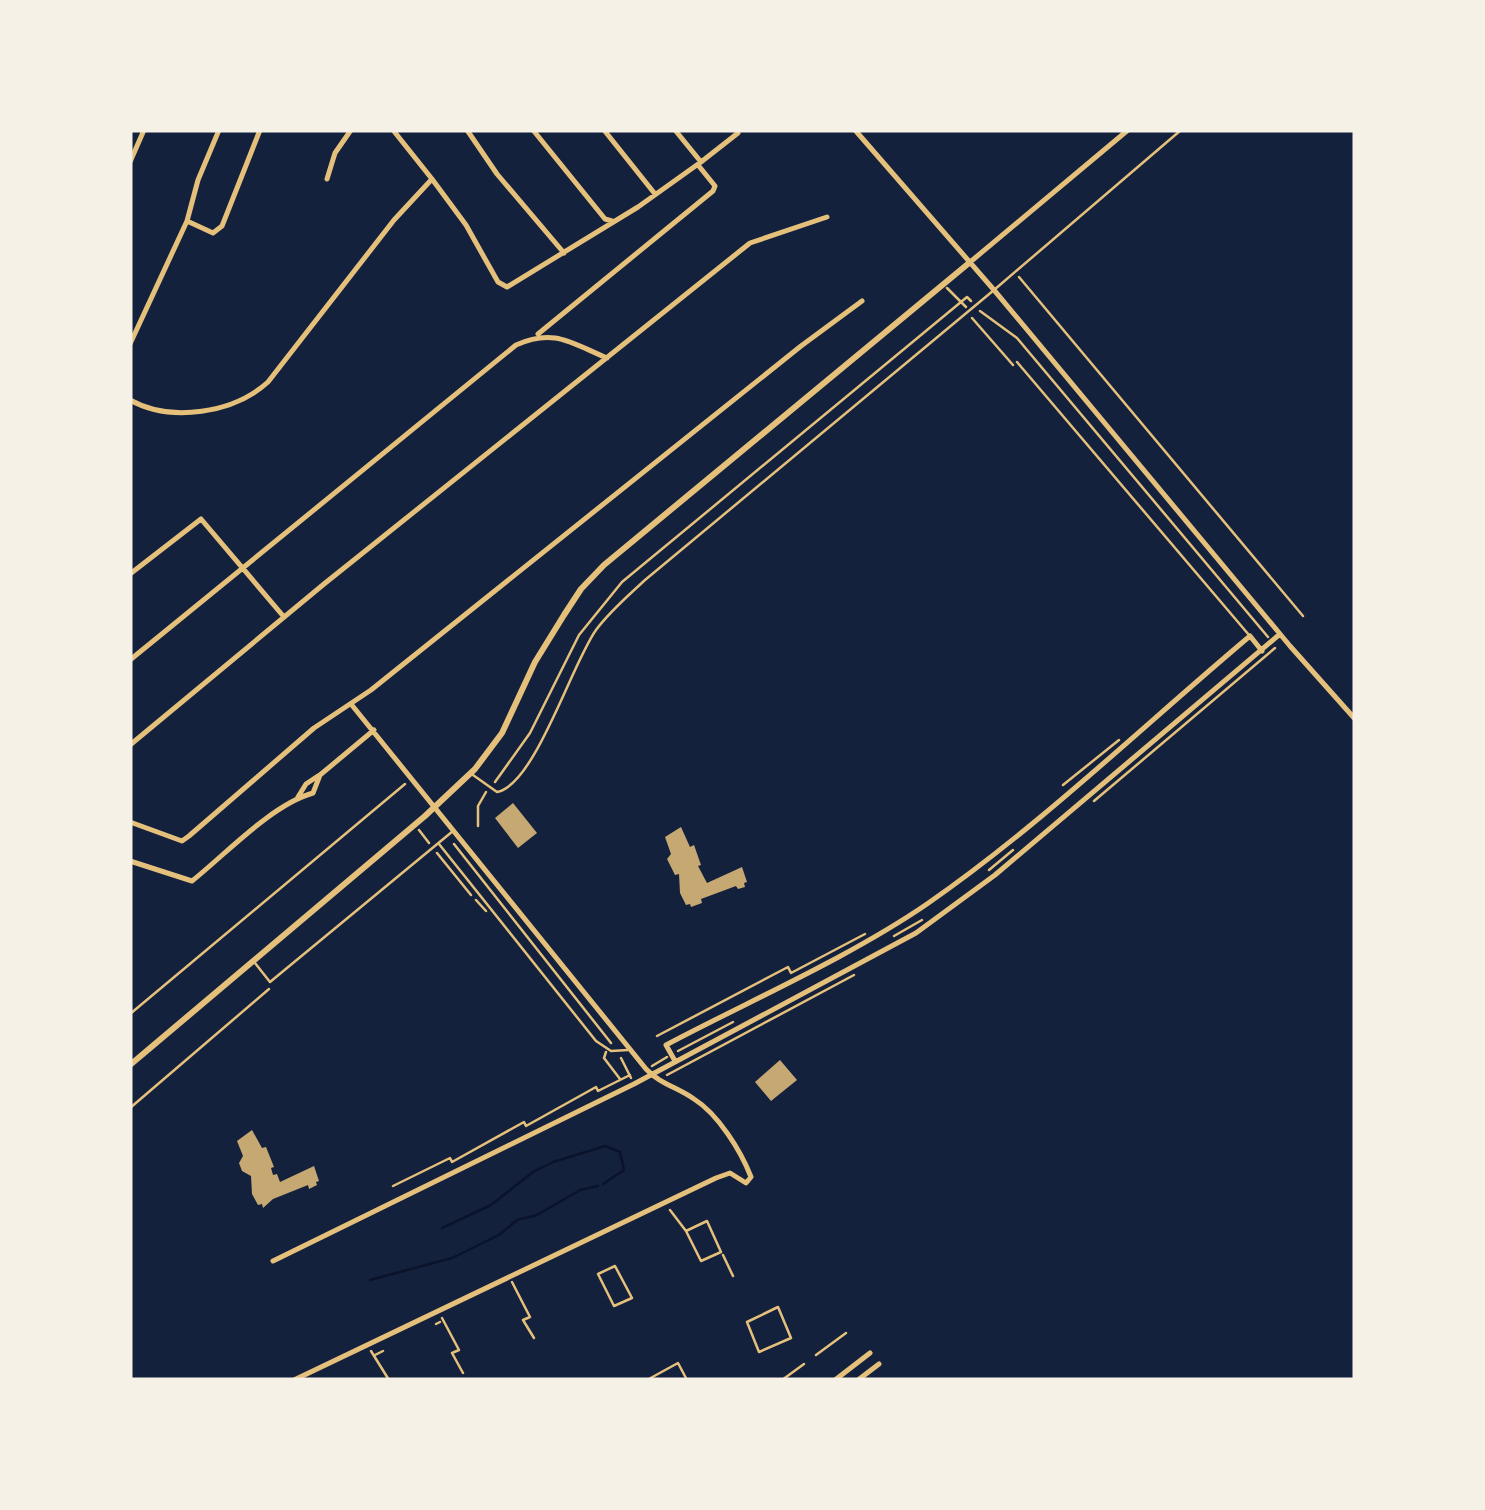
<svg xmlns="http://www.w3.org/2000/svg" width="1485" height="1510" font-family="Overpass,sans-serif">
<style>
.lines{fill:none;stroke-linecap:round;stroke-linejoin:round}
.stream{stroke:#0b132b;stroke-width:2.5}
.building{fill:#c6a872}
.path{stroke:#e5c07b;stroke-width:2.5}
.service{stroke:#e5c07b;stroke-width:2.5}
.minor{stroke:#e5c07b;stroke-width:5}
.tertiary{stroke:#e5c07b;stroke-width:6}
</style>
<rect width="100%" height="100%" fill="#14213d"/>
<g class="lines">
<path class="stream" d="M442,1228L491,1205L533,1172L553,1162L605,1146L620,1152L624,1170L603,1184
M370,1280L452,1258L499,1235L517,1220L537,1215L580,1190L598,1186"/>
</g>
<path class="building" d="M513,803L537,833L518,848L495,818Z
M681,827L690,847L694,845L701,865L698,866L707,883L742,867L747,882L744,883L745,887L738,889L736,886L701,899L702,903L691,907L690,904L686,905L680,893L679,874L675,875L667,859L671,854L665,837Z
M780,1060L797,1080L771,1101L755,1082Z
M252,1130L262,1148L266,1147L274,1167L271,1168L273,1175L277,1174L280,1182L314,1166L319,1181L316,1182L317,1185L309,1189L308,1185L273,1199L263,1208L262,1204L258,1205L252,1194L251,1176L242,1171L239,1163L243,1156L237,1141Z"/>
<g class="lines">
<path class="path" d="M1019,277L1303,616
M947,288L966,307
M980,311L1017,338L1268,637
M972,318L1013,365
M495,782L530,733L579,635L622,582L967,297L971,301
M1063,785L1119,740
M1094,801L1275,648
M478,826V806L486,792
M419,830L429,843
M454,844L611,1043
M437,853L471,895
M989,870L1013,850
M476,900L486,911
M894,936L922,920
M130,1014L405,784
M657,1036L788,967L791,973L865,934
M678,1051L733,1022
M606,1052L604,1058L620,1079
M621,1058L631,1078
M652,1066L667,1057
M667,1075L854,975
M130,1108L269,989
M393,1186L450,1158L452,1162L524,1122L526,1126L596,1087L598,1091L630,1075
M670,1210L686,1231L701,1261L721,1252L707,1221L686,1231
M723,1255L733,1276
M615,1266L632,1298L614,1306L598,1274Z
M512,1282L530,1317L523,1320L534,1338
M778,1307L791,1338L759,1352L747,1322Z
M442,1318L459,1350L452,1353L463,1373
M436,1324L440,1322
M371,1351L389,1380
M375,1355L383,1351
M816,1355L846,1333
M647,1380L678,1363L687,1380
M782,1380L804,1364"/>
<path class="service" d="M1017,362L1249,635
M473,775L497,792C535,785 572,663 596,630C610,611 628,596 645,580L994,290L1181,130
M439,844L596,1041L611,1051L628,1050
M255,963L270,982L453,831"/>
<path class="minor" d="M467,130L497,174L564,253
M533,130L605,219L612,221
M604,130L655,194
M855,130L994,290L1290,646L1355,719
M130,162L144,130
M701,162L738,133
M327,179L335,153L351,130
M432,179L466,225L498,282L507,287L638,207L701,162L675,130
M187,221L198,180L219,130
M969,263L1128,130
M538,334L713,191L715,186L698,165
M130,344L187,221L213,233L222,226L260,130
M130,400C171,423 234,413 268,382L394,220L432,179L393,130
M130,574L201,519L284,617
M130,660L516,345C554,328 571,343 607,358
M130,745L324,584L750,243L827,217
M298,797L306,784L318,776
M130,822L182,841L189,836L314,728L371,690L801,346L862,301
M130,861L192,881C226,854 271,805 313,793L320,775L374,730
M675,1061L666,1045C751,1000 848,958 927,904C1041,825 1144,725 1250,636L1262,651
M273,1261L634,1084L916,933L995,875L1280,634
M294,1380L716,1178L730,1173L746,1183L751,1177C741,1151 718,1114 694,1099C677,1087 660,1084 646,1069L351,704
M835,1380L870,1353
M858,1380L879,1364"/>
<path class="tertiary" d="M130,1065L425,816L475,769L502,733L535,662L564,615L581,589L604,565L969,263"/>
</g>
<rect width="1485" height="1510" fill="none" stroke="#f6f1e7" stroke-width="265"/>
</svg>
